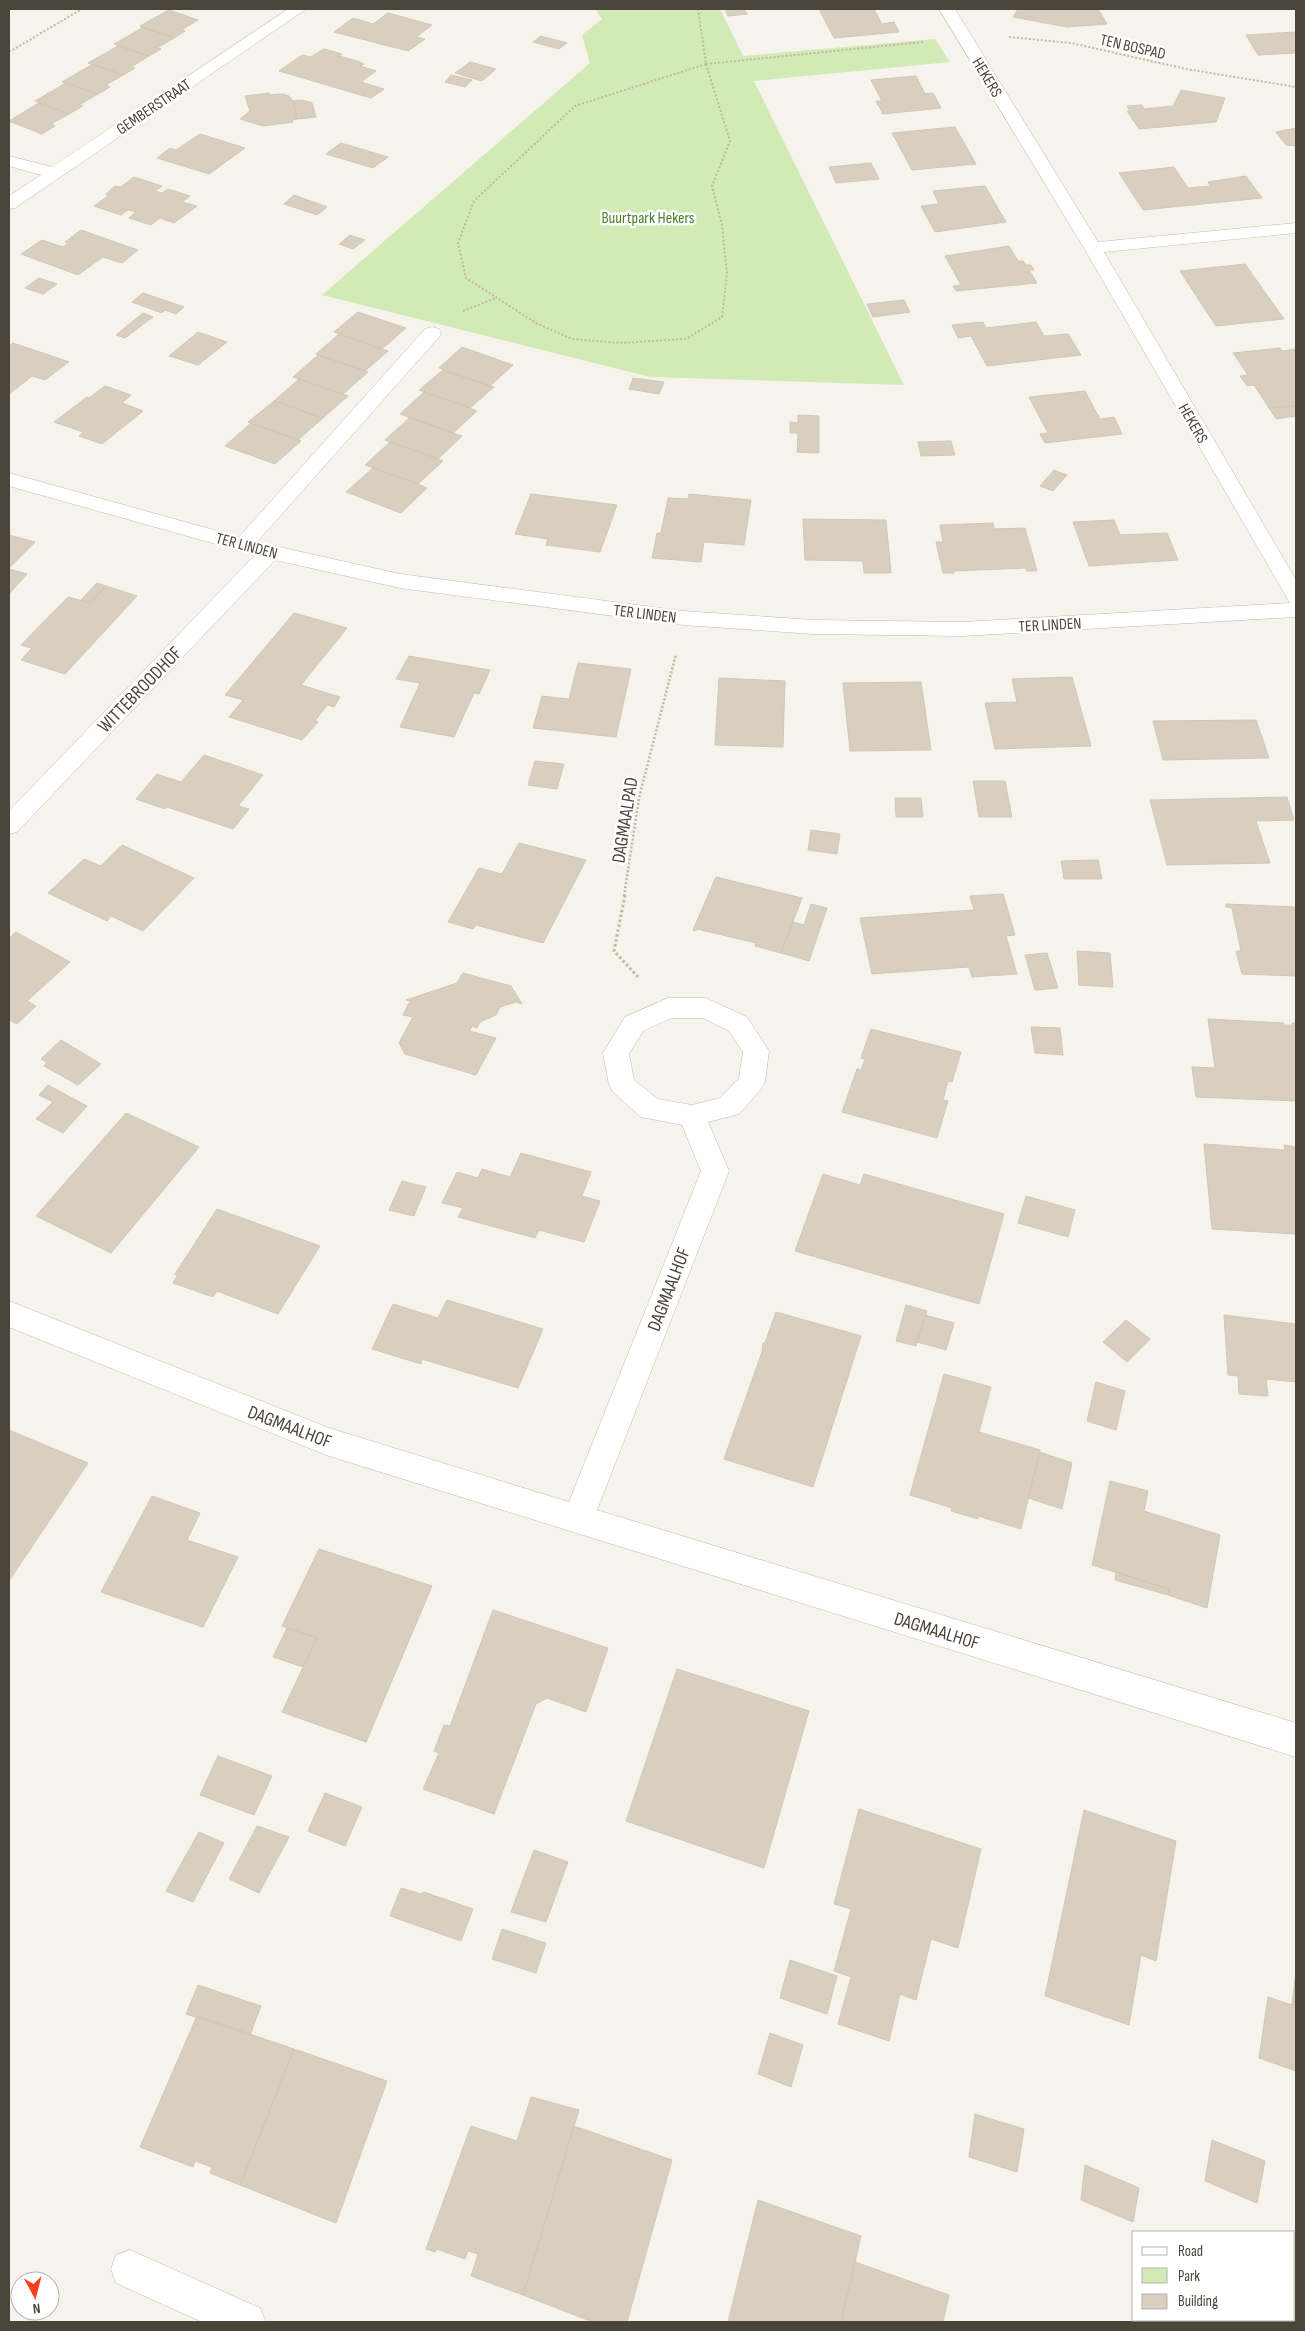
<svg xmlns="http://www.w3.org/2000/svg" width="1305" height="2331" font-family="'Sofia Sans Condensed',sans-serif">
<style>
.green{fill:#d2eab5}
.building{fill:#d8cfc1;stroke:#d3c7b4}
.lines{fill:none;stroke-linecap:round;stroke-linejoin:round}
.minor-casing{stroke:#c2bbae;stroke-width:1}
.path-far2{stroke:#c4b79f;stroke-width:2;stroke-dasharray:2 2;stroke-linecap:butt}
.path-far1{stroke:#c4b79f;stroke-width:2.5;stroke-dasharray:2 2;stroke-linecap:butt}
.path{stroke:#c4b79f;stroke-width:3;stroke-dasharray:2.5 2.5;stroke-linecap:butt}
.minor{fill:#fff;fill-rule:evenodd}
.labels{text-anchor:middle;stroke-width:5;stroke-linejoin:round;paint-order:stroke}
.far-street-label{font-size:16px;fill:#4b4439;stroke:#fff}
.far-park-label{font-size:16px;fill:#4a7f2a;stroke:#fff}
.street-label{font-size:19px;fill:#4b4439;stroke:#fff}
</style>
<rect width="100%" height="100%" fill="#f6f3ec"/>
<path class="green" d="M595,9H720L743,56L935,39L950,62L754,81L904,385L650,377L322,295L590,63L582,35L602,19Z"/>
<path class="building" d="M725,9H744L747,14L728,16Z
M819,9H874L882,24L894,22L899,32L834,38Z
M1018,9H1098L1107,24L1067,27L1013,17Z
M169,10L198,20L181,30L185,31L174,38L140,26Z
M388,13L432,25L416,37L425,39L408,51L334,32L353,18L373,24Z
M140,26L174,38L157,48L161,49L149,56L114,44L142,28Z
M1296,32V53L1258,55L1246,35Z
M541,36L567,43L559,49L533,42Z
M118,46L149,56L131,67L135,68L123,75L88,63Z
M324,49L342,54L339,56L357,61L364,64L360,66L376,71L361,82L384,89L371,98L279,71L302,55L311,57Z
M470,62L496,69L482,81L455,73Z
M93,64L123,75L106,85L110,87L98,94L62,82Z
M451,75L472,80L465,87L445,82Z
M916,76L925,94L933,93L941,108L883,114L876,101H882L871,80Z
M66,83L98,94L79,105L83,106L69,114L35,101Z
M1181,90L1225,98L1216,122L1139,129L1127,111H1130L1127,106L1142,105L1144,109L1173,106Z
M269,93L270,95L282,94L289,96L293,101L297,119L292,120L293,122L263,126L240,119L250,111L245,96Z
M302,100L312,103L316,117L297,119L293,101Z
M39,103L69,114L51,124L55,126L42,134L9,121Z
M955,127L976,164L912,170L892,133Z
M1296,128V146L1286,145L1276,132Z
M200,134L245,148L209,174L157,158L170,148L176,150Z
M341,143L388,157L373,168L326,154Z
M871,163L879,179L836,183L829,167Z
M1174,167L1188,188L1210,186L1208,182L1246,176L1262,198L1143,210L1119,173Z
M134,177L162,186L155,191L162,193L168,189L190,196L182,202L197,206L174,223L160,218L151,225L129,218L136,212L128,210L121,215L94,206L108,196L106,194L115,186L121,187Z
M985,186L1006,222L935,232L921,206L939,204L933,191Z
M294,195L327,207L317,215L284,204Z
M81,230L138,250L122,263L103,257L78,275L21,254L42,240L63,247L68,243L65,242Z
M350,235L365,240L353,249L339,244Z
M1009,246L1018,261H1023L1026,265H1031L1034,270H1029L1037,283L956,291L953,286L961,285L945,256Z
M1245,264L1284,319L1216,326L1180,271Z
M39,278L57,284L43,294L25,288Z
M143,293L184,307L176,314L165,310L162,313L132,302Z
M904,300L910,312L873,317L867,304Z
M358,312L406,328L382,349L334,332Z
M143,313L153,317L125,338L116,335Z
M983,322L986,328L1036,322L1044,336L1068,334L1081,355L987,366L971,336L958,338L952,325Z
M198,332L227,342L198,365L169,356Z
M339,334L382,349L388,351L365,371L316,354Z
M13,343L49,355L69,362L45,380L32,376L9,394V346Z
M462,347L513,365L490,386L439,368Z
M1280,348L1282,351L1296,349V406L1269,408L1254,385L1247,386L1240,376L1248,375L1233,353Z
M318,355L365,371L368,372L343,394L293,377Z
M443,370L490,386L494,387L470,408L419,390Z
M633,378L664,382L659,394L629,389Z
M299,379L343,394L348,396L323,418L274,401Z
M105,386L131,395L122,403L143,411L102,444L79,436L83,432L54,422L87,397L89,398Z
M1085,391L1100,419L1114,417L1122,434L1045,443L1040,434L1048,433L1029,397Z
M424,392L470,408L477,411L453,433L400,414Z
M274,401L323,418L298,440L248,422Z
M1296,406V416L1276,419L1269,408Z
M798,415L819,416V453L797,452L798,433H790V422L798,423Z
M410,417L453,433L462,436L438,459L385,440Z
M251,423L298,440L301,441L275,464L225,446Z
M951,441L955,455L921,456L918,442Z
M390,442L438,459L443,461L418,484L365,465Z
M373,468L418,484L427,488L401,513L346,492Z
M1054,470L1067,475L1053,491L1040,486Z
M531,494L617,505L600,552L546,545L548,539L515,534Z
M689,494L751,500L744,545L704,542L701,562L652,558L657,533H661L668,498L688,499Z
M803,519L886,520L891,573H864L863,561L805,560Z
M1114,520L1120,535L1167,533L1178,560L1089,566L1073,522Z
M993,523L994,529L1025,528L1037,571H1027L1026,568L954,571V573H943L936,542H943L940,525Z
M9,535L35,542L9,568Z
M9,569L27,574L9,594Z
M97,583L106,586L90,603L81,600Z
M106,586L137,596L65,674L21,660L32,648L21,645L68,597L90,603Z
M294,613L347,628L301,685L340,697L334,707L327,705L315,721L318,722L302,740L229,717L243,700L225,695Z
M409,656L490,670L479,694L474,693L454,737L400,727L420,683L396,679Z
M578,663L631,669L616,737L533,728L542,696L569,699Z
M1072,677L1091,746L995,749L985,703L1017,702L1012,679Z
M719,678L785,681L783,747L715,745Z
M921,682L931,750L850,751L843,683Z
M1256,720L1269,758L1163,760L1153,721Z
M204,755L263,775L238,806L249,809L233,829L167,807L165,809L136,799L157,774L181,782Z
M535,761L564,764L557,789L528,785Z
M973,781H1005L1012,817H979Z
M1287,797L1294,820L1256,821L1270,863L1167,865L1150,800Z
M895,798H921L923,817H896Z
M811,830L840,834L837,854L808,850Z
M519,843L586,860L543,943L476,925L473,929L448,922L479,868L502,874Z
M122,845L194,878L143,931L111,916L107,921L48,893L84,859L101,866Z
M1098,860L1102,879H1064L1061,861Z
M716,877L802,898L781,953L755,946L756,943L697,929L696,931L693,930Z
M1003,894L1015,935L1006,936L1017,974L972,977L969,967L872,974L860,918L974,910L970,896Z
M811,904L827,908L809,961L781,953L793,922L804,925Z
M1226,904L1296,907V976L1242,974L1236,951H1241L1232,908L1226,907Z
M16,932L70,962L27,1001L36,1006L17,1024L9,1020V938Z
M1077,951L1110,953L1113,987L1079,985Z
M1047,953L1058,988L1035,990L1025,955Z
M463,973L511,986L522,1004L516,1002L500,1007L496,1015L480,1022L477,1028L472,1026L470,1031L496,1038L476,1075L405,1054L399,1043L413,1017L403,1015L410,1001L406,1000L457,983Z
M1208,1019L1284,1023V1025H1293L1292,1023H1296V1101L1196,1097L1192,1067L1215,1068Z
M1031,1027L1060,1028L1063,1055L1035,1053Z
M871,1029L961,1052L952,1082L948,1081L943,1100L948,1101L937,1138L842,1112L857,1069L861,1070L865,1059L861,1058Z
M61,1040L101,1064L78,1085L44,1066L47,1062L41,1059Z
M48,1085L87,1106L63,1133L36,1119L53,1102L39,1095Z
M126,1113L199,1147L111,1253L36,1216Z
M1204,1144L1285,1150L1284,1145L1296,1147V1238L1295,1234L1212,1229Z
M521,1153L591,1172L582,1196L600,1201L584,1242L539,1230L535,1238L458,1217L463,1208L442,1203L457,1172L478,1178L482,1169L510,1177Z
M823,1174L860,1185L864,1174L1004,1214L979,1304L795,1251Z
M402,1181L426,1187L414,1216L389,1210Z
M1026,1196L1075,1210L1068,1237L1018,1223Z
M217,1209L320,1246L278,1314L217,1291L213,1297L173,1283L177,1276L175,1274Z
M447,1300L543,1329L518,1388L422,1359L421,1364L372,1349L393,1304L438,1318Z
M906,1305L927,1311L916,1346L896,1341Z
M776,1312L861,1336L813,1487L724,1459L762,1352L763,1343H765Z
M925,1315L954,1323L946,1350L917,1342Z
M1224,1315L1296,1324V1382L1266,1379L1268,1396L1239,1394L1238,1376L1228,1375Z
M1126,1320L1150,1339L1127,1362L1103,1342Z
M944,1374L991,1387L979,1432L1040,1450L1021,1529L978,1516V1519L951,1511L952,1508L910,1495Z
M1096,1382L1125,1391L1116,1430L1087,1421Z
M9,1430L88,1463L9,1581Z
M1040,1452L1072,1463L1062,1509L1028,1498Z
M1110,1481L1148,1491L1144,1511L1220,1535L1207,1608L1168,1595L1169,1589L1092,1565Z
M152,1496L200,1513L187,1540L238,1557L203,1627L101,1592Z
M319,1549L432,1586L366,1742L282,1712L317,1638L282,1626Z
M1116,1572L1169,1589L1168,1595L1115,1580Z
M493,1610L608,1648L586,1712L547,1698L536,1704L494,1814L423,1789L439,1753L434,1751L444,1725L450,1726Z
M287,1628L317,1638L303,1667L273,1657Z
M677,1669L809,1711L764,1868L626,1821Z
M218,1756L272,1776L254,1815L200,1795Z
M325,1793L362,1807L345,1846L308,1831Z
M859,1809L981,1849L958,1948L931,1939L916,2000L900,1994L889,2041L838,2024L851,1977L834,1971L851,1909L834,1904Z
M1084,1810L1176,1841L1156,1961L1141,1955L1129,2025L1045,1996Z
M257,1826L289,1837L259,1893L229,1879Z
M199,1832L224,1843L193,1902L166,1891Z
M534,1850L568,1862L546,1922L511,1912Z
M401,1888L421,1894L424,1892L473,1909L461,1941L390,1916Z
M502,1929L546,1943L536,1973L492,1959Z
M790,1960L837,1976L827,2014L780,1998Z
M1296,1971V2071L1259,2058L1268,1997L1292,2005Z
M198,1985L261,2006L250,2035L186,2014Z
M197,2016L294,2049L240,2185L210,2173L212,2167L195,2161L193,2167L140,2147Z
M770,2033L803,2045L791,2087L758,2074Z
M294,2049L387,2081L336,2223L240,2185Z
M531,2097L579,2110L523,2295L471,2276L478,2254L468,2251L465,2259L437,2249L435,2252L426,2249L471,2126L517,2141Z
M975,2114L1024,2129L1017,2172L969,2157Z
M574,2126L672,2160L627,2322H593L523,2295Z
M1212,2140L1265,2161L1257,2203L1205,2181Z
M1085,2165L1139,2188L1133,2222L1081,2200Z
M758,2200L861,2236L841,2322H728Z
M855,2262L949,2295L943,2322H841Z"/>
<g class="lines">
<defs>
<path id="minor" d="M288,9H306L15,208L9,209V196L41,175L9,166V156L52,167Z
M939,9H955L1098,242L1296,223V233L1104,252L1296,580V617L963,636L814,634L683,625L400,588L275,560L17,832L9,834V811L255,555L9,486V473L239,537L425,329L432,327L439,329L441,333L439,337L257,542L400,574L683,611L814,620L963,622L1290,603L1084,248Z
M668,998H706L747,1017L769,1051L765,1082L761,1089L739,1114L708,1122L729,1171L597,1510L1296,1723V1757L326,1455L9,1327V1301L329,1428L569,1502L701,1171L682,1125L641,1117L613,1092L609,1085L603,1053L625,1017ZM671,1018H703L729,1031L743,1052L739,1078L720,1098L692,1105L658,1099L634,1080L629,1054L643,1031Z
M130,2250L260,2308L266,2322H202L116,2283L111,2269L116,2255Z"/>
</defs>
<use href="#minor" class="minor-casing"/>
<path class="path-far2" d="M698,9L706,64
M1009,37L1071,43L1186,69L1296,87
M9,52L82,9
M706,64L730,141L712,186L722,225L727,274L722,317L686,339L622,343L572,339L536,323L466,278L458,243L474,201L575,106Z
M706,64L923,42
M463,311L496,298"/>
<path class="path-far1" d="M624,896L639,798L676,654"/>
<path class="path" d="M625,895L614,951L638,977"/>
<use href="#minor" class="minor"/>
</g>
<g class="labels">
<g class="far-street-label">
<text transform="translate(1133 46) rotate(13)" y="6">TEN BOSPAD</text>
<text transform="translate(988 77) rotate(59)" y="6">HEKERS</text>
<text transform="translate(153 106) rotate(-34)" y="6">GEMBERSTRAAT</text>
<text transform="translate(1194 423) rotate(60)" y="6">HEKERS</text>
<text transform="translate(247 545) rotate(15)" y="6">TER LINDEN</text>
<text transform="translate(645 613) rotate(7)" y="6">TER LINDEN</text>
<text transform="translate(1050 624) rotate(-3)" y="6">TER LINDEN</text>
</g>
<g class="far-park-label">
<text x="648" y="223">Buurtpark Hekers</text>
</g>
<g class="street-label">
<text transform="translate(139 689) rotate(-46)" y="7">WITTEBROODHOF</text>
<text transform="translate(624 820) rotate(-81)" y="7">DAGMAALPAD</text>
<text transform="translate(668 1289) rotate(-69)" y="7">DAGMAALHOF</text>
<text transform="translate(290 1426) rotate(21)" y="7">DAGMAALHOF</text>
<text transform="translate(937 1630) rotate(17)" y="7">DAGMAALHOF</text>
</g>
</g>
<rect width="1305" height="2331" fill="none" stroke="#4b4439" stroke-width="20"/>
<rect x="1132" y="2231" width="162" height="90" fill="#ffffff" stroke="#b7b4b0"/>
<rect x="1142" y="2247" width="25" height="8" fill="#ffffff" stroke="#b7b4b0"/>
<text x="1178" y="2256" font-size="15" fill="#4b4439">Road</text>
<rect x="1142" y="2268" width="25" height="15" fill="#d2eab5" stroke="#b7b4b0"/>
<text x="1178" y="2281" font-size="15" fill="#4b4439">Park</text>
<rect x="1142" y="2294" width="25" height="15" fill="#d8cfc1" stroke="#b7b4b0"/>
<text x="1178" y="2306" font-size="15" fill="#4b4439">Building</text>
<g transform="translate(35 2296) rotate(173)"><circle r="24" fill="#ffffff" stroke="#b7b4b0"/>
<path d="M0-4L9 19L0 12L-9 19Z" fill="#fc3f1d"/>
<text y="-8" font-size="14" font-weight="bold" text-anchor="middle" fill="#4b4439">N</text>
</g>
</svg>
